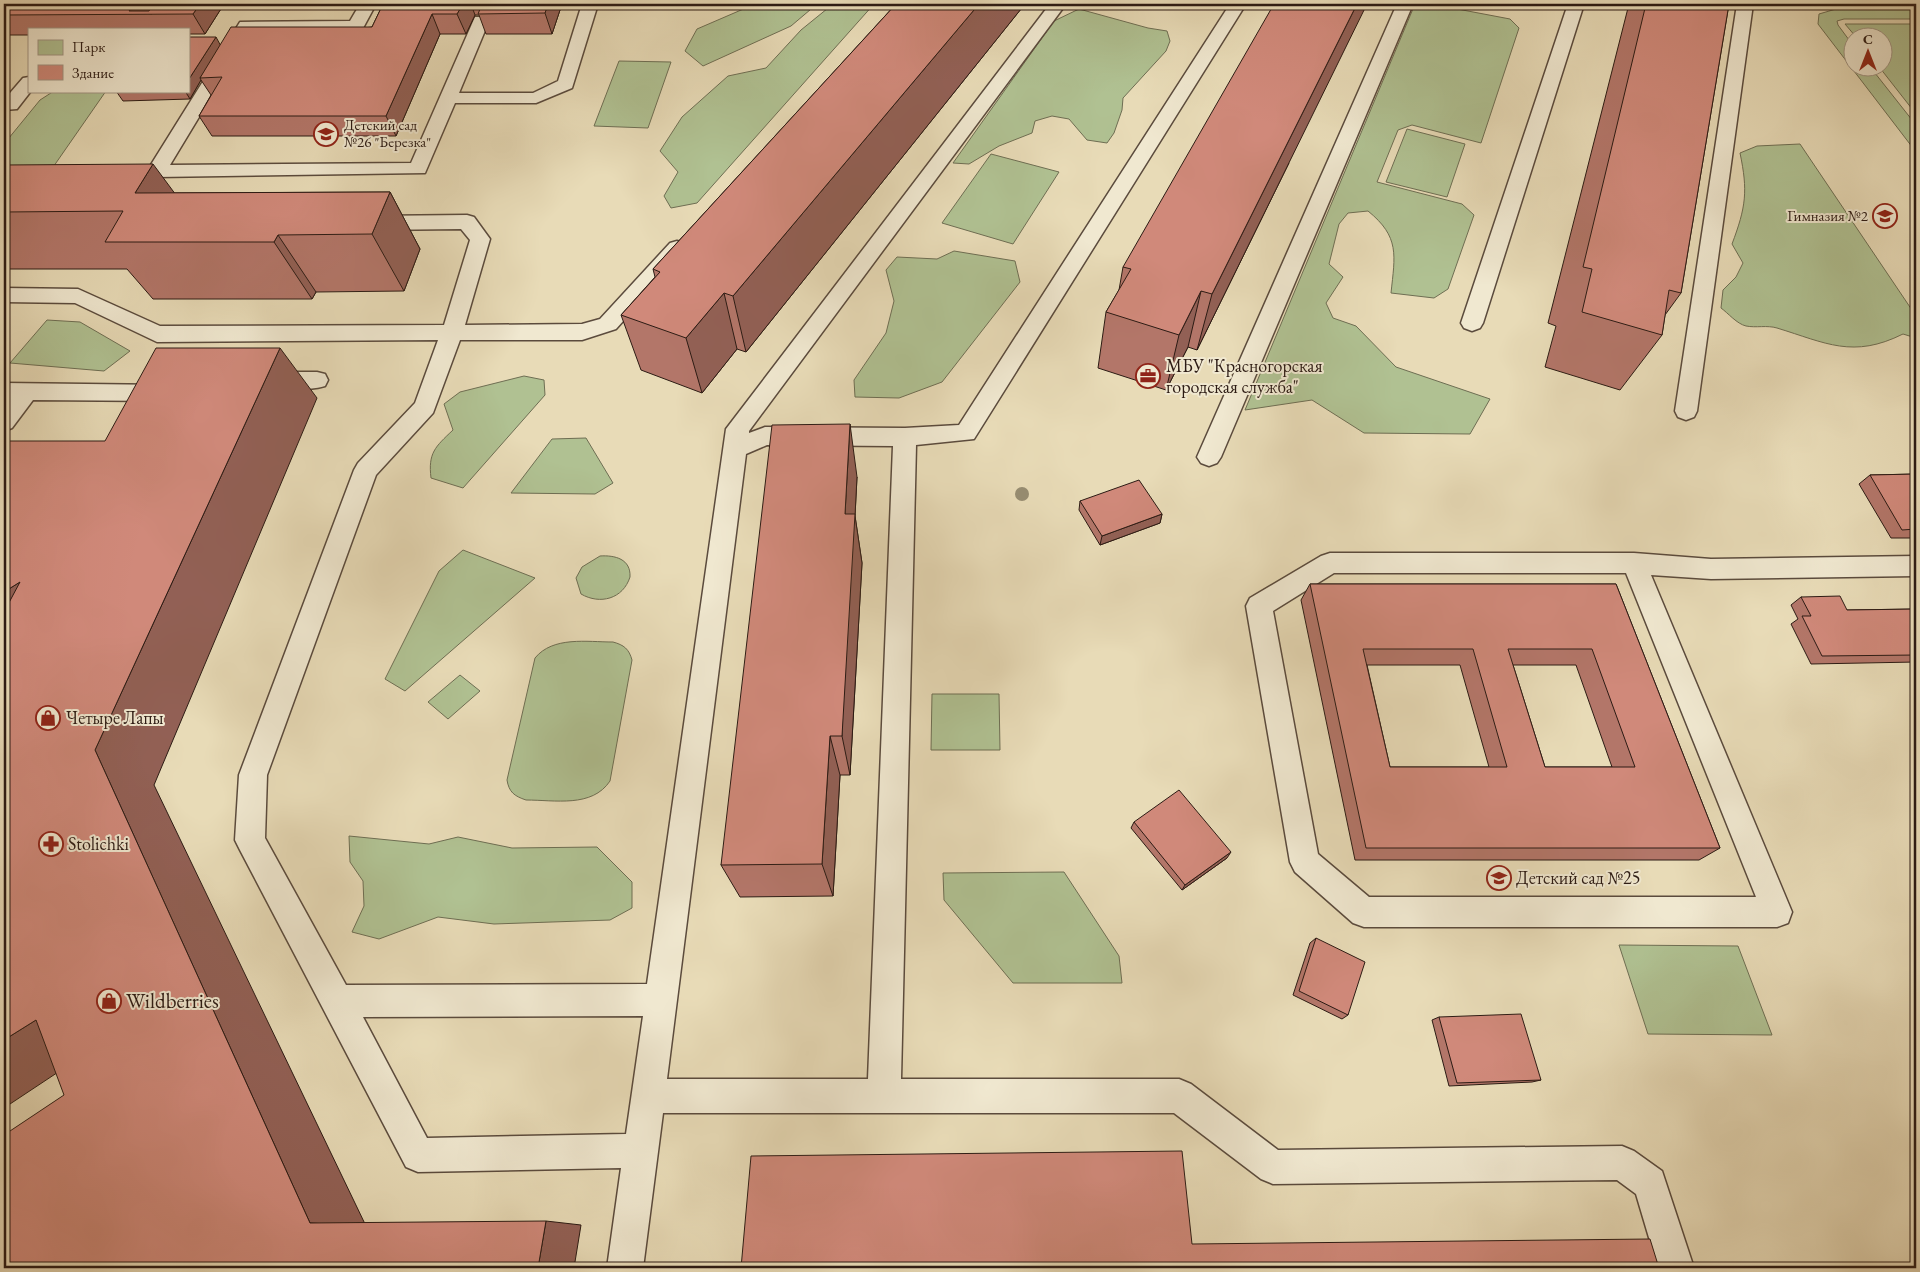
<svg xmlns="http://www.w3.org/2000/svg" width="1920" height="1272" font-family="'EB Garamond',serif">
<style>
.green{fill:#b0c192;stroke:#6e6e53}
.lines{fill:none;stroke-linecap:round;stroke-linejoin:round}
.lane-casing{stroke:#5b4b3d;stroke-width:3}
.lane{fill:#f0e8d0;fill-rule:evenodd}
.tree{fill:#978d72}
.wall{fill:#b37669;stroke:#2c1b14;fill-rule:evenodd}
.shaded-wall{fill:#926055;stroke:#2c1b14}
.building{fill:#d0897a;stroke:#2c1b14;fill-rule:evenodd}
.labels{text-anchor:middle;stroke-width:4;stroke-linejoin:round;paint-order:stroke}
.far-poi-label{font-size:15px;fill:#2c1b14;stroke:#f0e8d0;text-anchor:start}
.poi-label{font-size:18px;fill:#2c1b14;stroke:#f0e8d0;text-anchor:start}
.near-poi-label{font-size:21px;fill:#2c1b14;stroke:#f0e8d0;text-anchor:start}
</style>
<rect width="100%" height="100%" fill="#e8dbb7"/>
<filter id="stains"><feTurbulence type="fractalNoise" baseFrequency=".004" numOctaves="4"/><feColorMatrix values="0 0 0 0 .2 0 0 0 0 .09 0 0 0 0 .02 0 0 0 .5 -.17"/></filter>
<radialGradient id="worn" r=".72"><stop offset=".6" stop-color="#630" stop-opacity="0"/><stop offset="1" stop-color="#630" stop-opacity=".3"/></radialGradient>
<path class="green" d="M755,4H817L791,26L703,66L685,51L697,29Z
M833,4H874L697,203L671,208L664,196L678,172L660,151L682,117L728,76L766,68L801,30Z
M1415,4H1449L1452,8L1510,19L1519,28L1481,143L1412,125L1398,130L1377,182L1462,204L1474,215L1448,289L1434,298L1391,293C1395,255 1400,237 1368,211L1348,213L1339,224L1329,264L1343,277L1326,303L1333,318L1356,326L1396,367L1490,399L1470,434L1364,433L1312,400L1245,410Z
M1079,9L1148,28L1167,31L1170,41L1166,51L1123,98L1122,110L1114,133L1107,143L1087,140L1069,119L1052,116L1035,121L1032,133L999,146L969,164L953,163L1054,21Z
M1836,9H1916V19H1844L1837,21L1838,25L1852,44V68H1871L1916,125V152L1818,24L1819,14Z
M1845,24H1916V114L1880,68H1882V38L1856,37Z
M619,61L671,62L648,128L594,126Z
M54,91H106L49,173H4V144L40,100Z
M1407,129L1465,144L1447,197L1386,182Z
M1800,144L1916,316V338L1903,334C1853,359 1826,343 1777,328C1767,325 1756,328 1746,326C1737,324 1728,313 1721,308L1723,290L1736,277L1743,263L1732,244C1746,207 1748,191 1740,153L1757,146Z
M991,154L1059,172L1013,244L942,223Z
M954,251L1015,261L1020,282L942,382L899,398L855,397L854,380L886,333L894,301L886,270L897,257L937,259Z
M47,320L80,322L130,351L104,371L10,363Z
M524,376L544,380L545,395L463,488L431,478C428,453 435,447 453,430L444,404L460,392Z
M586,438L613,483L595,494L511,493L552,439Z
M463,550L535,578L405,691L385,679L439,571Z
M600,556C615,555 631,559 630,577C623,599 600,605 581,594L576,578L582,567Z
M613,642C624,645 629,649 632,660L610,781C592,808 555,800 526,800C514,796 509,792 507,780L535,658C553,636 587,642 613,642Z
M460,675L480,691L448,719L428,702Z
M932,694H999L1000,750H931Z
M349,836L429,844L458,837L512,848L597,847L632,882V908L610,920L494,924L438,917L379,939L352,932L364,906L363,881L350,862Z
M1064,872L1119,956L1122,983H1013L944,900L943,873Z
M1619,945L1738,946L1772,1035L1648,1034Z"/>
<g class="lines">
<defs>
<path id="lane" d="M360,4H376L362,30L251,31L170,165L411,163L475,17H487L489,21L459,93H533L558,81L582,4H598L572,88L536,103H455L425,173L157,177L150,175L147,171L240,22L350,21Z
M1050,4H1066L749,431V433L765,427L905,428L959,425L1230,4H1246L974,439L916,445L901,1079H1179L1191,1084L1278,1150L1622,1146L1634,1151L1662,1171L1694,1268H1658L1636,1194L1617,1180L1273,1184L1261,1179L1174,1113H663L643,1268H607L621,1168L418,1172L406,1167L240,850L235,840L239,775L354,470L358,463L415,403L438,340L157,342L75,303L4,302V288L78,289L160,326L444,325L470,240L461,229L371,230L364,228L361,223L364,218L371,216L467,215L474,217L490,239L465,325L582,324L600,319L670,243L677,241L684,243L687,248L684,253L616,329L582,340H460L433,413L376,475L267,775L265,838L346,985L647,984L726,429ZM767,445L893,446L868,1079H667L746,454ZM643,1016L626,1134L427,1138L363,1017Z
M1397,4H1413L1221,457L1217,463L1209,466L1201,463L1197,457Z
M1568,4H1584L1483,323L1480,328L1472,331L1464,328L1461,323Z
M1737,4H1753L1697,411L1694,417L1686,420L1678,417L1675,411Z
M29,77V91H31L17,109L4,110V100L23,78Z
M268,372H317L325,374L328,380L325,386C307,391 278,391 260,386L257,380L260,374Z
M4,383L168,385L176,387L179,393L176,399L168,401L33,400L12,428L4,431V405L8,399H4Z
M1330,553H1634L1711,559L1916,556V576L1711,579L1651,575L1792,912L1788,923L1777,927H1364L1353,923L1295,872L1290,862L1246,606L1250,598L1321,556ZM1334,573H1626L1756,897H1369L1318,854L1273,611Z"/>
</defs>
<use href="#lane" class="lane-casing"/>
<use href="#lane" class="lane"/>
</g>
<circle class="tree" cx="1022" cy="494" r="7"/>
<path class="wall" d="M4,4H224L205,34H189V29H29V35H5L4,36Z
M383,4H562L552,34H486L479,15H475L466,34H440L396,136H212L199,116L211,95L201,80L190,99L123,101L116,91H189L220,45L372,27Z
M896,4H1025L746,352L737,349L702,393L641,370L621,315L655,277L653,269Z
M1629,4H1729L1681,293L1665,315L1662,335L1620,390L1545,367L1556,326L1548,323Z
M1289,163L1197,350L1188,347L1166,390L1098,368L1106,312L1119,290L1123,267Z
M4,165L174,193L390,192L420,249L404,291L316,292L312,299H153L127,269H4Z
M1916,474V538H1891L1859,484L1870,475Z
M857,477L855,516L862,563L850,775H840L833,896L740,897L721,865Z
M1080,501L1162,514L1160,523L1100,545L1079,510Z
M1310,584H1616L1720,848L1699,860H1355L1301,600ZM1367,665H1460L1489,767H1390ZM1513,665H1576L1612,767H1545Z
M1801,597L1847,610L1916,609V662L1811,664L1791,624L1798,619L1791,605Z
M1134,822L1227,858L1182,890L1131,828Z
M1316,938L1348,1015L1342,1019L1293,995L1310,943Z
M1439,1017L1541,1080L1532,1082L1449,1086L1432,1020Z"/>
<path class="shaded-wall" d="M134,4H159L152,14L129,11Z
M200,4H224L205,34L193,14Z
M463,4H471L475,15L466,34L457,14Z
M548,4H562L552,34L545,13Z
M979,4H1025L746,352L733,296Z
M1357,4H1367L1197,350L1212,294Z
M432,14L440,34L396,136L386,116Z
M216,37L222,48L200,78L201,80L190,99L185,91H189V79Z
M153,164L196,222L135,193Z
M390,192L420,249L404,291L372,234Z
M278,235L316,292L312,299L274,242Z
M1201,291L1188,347L1166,390L1179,335Z
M724,293L737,349L702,393L686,338Z
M280,348L317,398L154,785L366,1226L310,1223L95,750Z
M850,424L857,477L855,516L862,563L850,775L842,736L845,514Z
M1162,514L1160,523L1100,545L1102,536Z
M20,582L4,671V592Z
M830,736L840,775L833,896L822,864Z
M1231,852L1227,858L1182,890L1185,885Z
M36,1020L108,1039L10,1104L4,1103V1040Z
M546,1221L581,1225L574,1268H538Z"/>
<path class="building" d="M4,4H134L129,11H149L153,4H200L193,14L4,15Z
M383,4H463L457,14H432L386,116H199L222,77L200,78L231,27H372Z
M482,4H548L545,13L478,14Z
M896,4H979L733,296L724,293L686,338L621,315L660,272L653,269Z
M1274,4H1357L1212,294L1201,291L1179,335L1106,312L1131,269L1123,267Z
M1646,4H1729L1681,293L1669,290L1662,335L1582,312L1592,269L1583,267Z
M189,37H216L189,79Z
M153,164L135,193L390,192L372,234L278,235L274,242H105L123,211L4,212V165Z
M156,348H280L95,750L310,1223L546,1221L538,1268H4V1135L64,1095L36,1020L4,1040V612L20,582L4,592V441H105Z
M850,424L845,514H855L842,736H830L822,864L721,865L772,425Z
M1916,474V529L1902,530L1870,475Z
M1139,480L1162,514L1102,536L1080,501Z
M1310,584H1616L1720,848H1366ZM1363,649H1473L1507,767H1390ZM1508,649H1592L1635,767H1545Z
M1840,596L1847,610L1916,609V655L1822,656L1802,616H1811L1801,597Z
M1179,790L1231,852L1185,885L1134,822Z
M1316,938L1365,962L1348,1015L1299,991Z
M1521,1014L1541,1080L1457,1083L1439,1017Z
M1182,1151L1192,1244L1650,1239L1659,1268H741L751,1156Z"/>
<defs>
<symbol id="school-ring" viewBox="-11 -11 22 22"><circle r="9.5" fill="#f0e8d0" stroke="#8f2418" stroke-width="1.5"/><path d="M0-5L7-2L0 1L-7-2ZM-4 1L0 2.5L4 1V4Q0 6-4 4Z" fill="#8f2418"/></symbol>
<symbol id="office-ring" viewBox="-11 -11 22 22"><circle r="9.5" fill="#f0e8d0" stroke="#8f2418" stroke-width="1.5"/><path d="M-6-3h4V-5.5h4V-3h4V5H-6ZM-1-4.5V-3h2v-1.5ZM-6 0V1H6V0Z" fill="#8f2418"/></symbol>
<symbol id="shop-ring" viewBox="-11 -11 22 22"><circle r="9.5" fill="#f0e8d0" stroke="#8f2418" stroke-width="1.5"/><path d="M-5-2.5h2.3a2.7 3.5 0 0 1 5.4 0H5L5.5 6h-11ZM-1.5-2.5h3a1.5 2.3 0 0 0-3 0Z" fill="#8f2418"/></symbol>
<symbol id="pharmacy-ring" viewBox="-11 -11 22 22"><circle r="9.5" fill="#f0e8d0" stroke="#8f2418" stroke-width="1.5"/><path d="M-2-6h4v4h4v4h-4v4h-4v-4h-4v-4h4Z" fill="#8f2418"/></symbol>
</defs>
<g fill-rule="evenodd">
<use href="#school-ring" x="312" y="120" width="28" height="28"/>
<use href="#school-ring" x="1871" y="202" width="28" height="28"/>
<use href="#office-ring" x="1134" y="362" width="28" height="28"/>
<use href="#shop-ring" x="34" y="704" width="28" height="28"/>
<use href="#pharmacy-ring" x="37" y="830" width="28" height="28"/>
<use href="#school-ring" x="1485" y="864" width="28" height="28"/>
<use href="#shop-ring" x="95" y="987" width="28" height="28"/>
</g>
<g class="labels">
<g class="far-poi-label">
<text x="344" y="130">Детский сад<tspan x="344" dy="17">№26 "Березка"</tspan></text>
<text x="1868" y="221" text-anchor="end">Гимназия №2</text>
</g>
<g class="poi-label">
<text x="1166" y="372">МБУ "Красногорская<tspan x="1166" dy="21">городская служба"</tspan></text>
<text x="66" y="724">Четыре Лапы</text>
<text x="68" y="850">Stolichki</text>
<text x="1516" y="884">Детский сад №25</text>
</g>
<g class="near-poi-label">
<text x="126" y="1008">Wildberries</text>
</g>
</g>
<rect width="1920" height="1272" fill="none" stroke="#e8dbb7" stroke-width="20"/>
<rect x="5" y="5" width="1910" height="1262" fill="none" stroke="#2c1b14" stroke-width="2.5"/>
<rect x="10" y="10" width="1900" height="1252" fill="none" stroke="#2c1b14"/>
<rect x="28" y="28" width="162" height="65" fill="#f0e8d0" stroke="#a29685"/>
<rect x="38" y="40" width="25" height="15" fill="#b0c192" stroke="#a29685"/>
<text x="72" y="52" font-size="15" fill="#2c1b14">Парк</text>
<rect x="38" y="65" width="25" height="15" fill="#d0897a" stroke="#a29685"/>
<text x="72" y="78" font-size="15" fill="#2c1b14">Здание</text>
<g transform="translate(1868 52)"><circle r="24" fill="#f0e8d0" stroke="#a29685"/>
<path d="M0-4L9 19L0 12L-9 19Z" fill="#8f2418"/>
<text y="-8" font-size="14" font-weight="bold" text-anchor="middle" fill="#2c1b14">С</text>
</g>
<rect width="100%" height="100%" filter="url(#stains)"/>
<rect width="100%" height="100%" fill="url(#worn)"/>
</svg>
